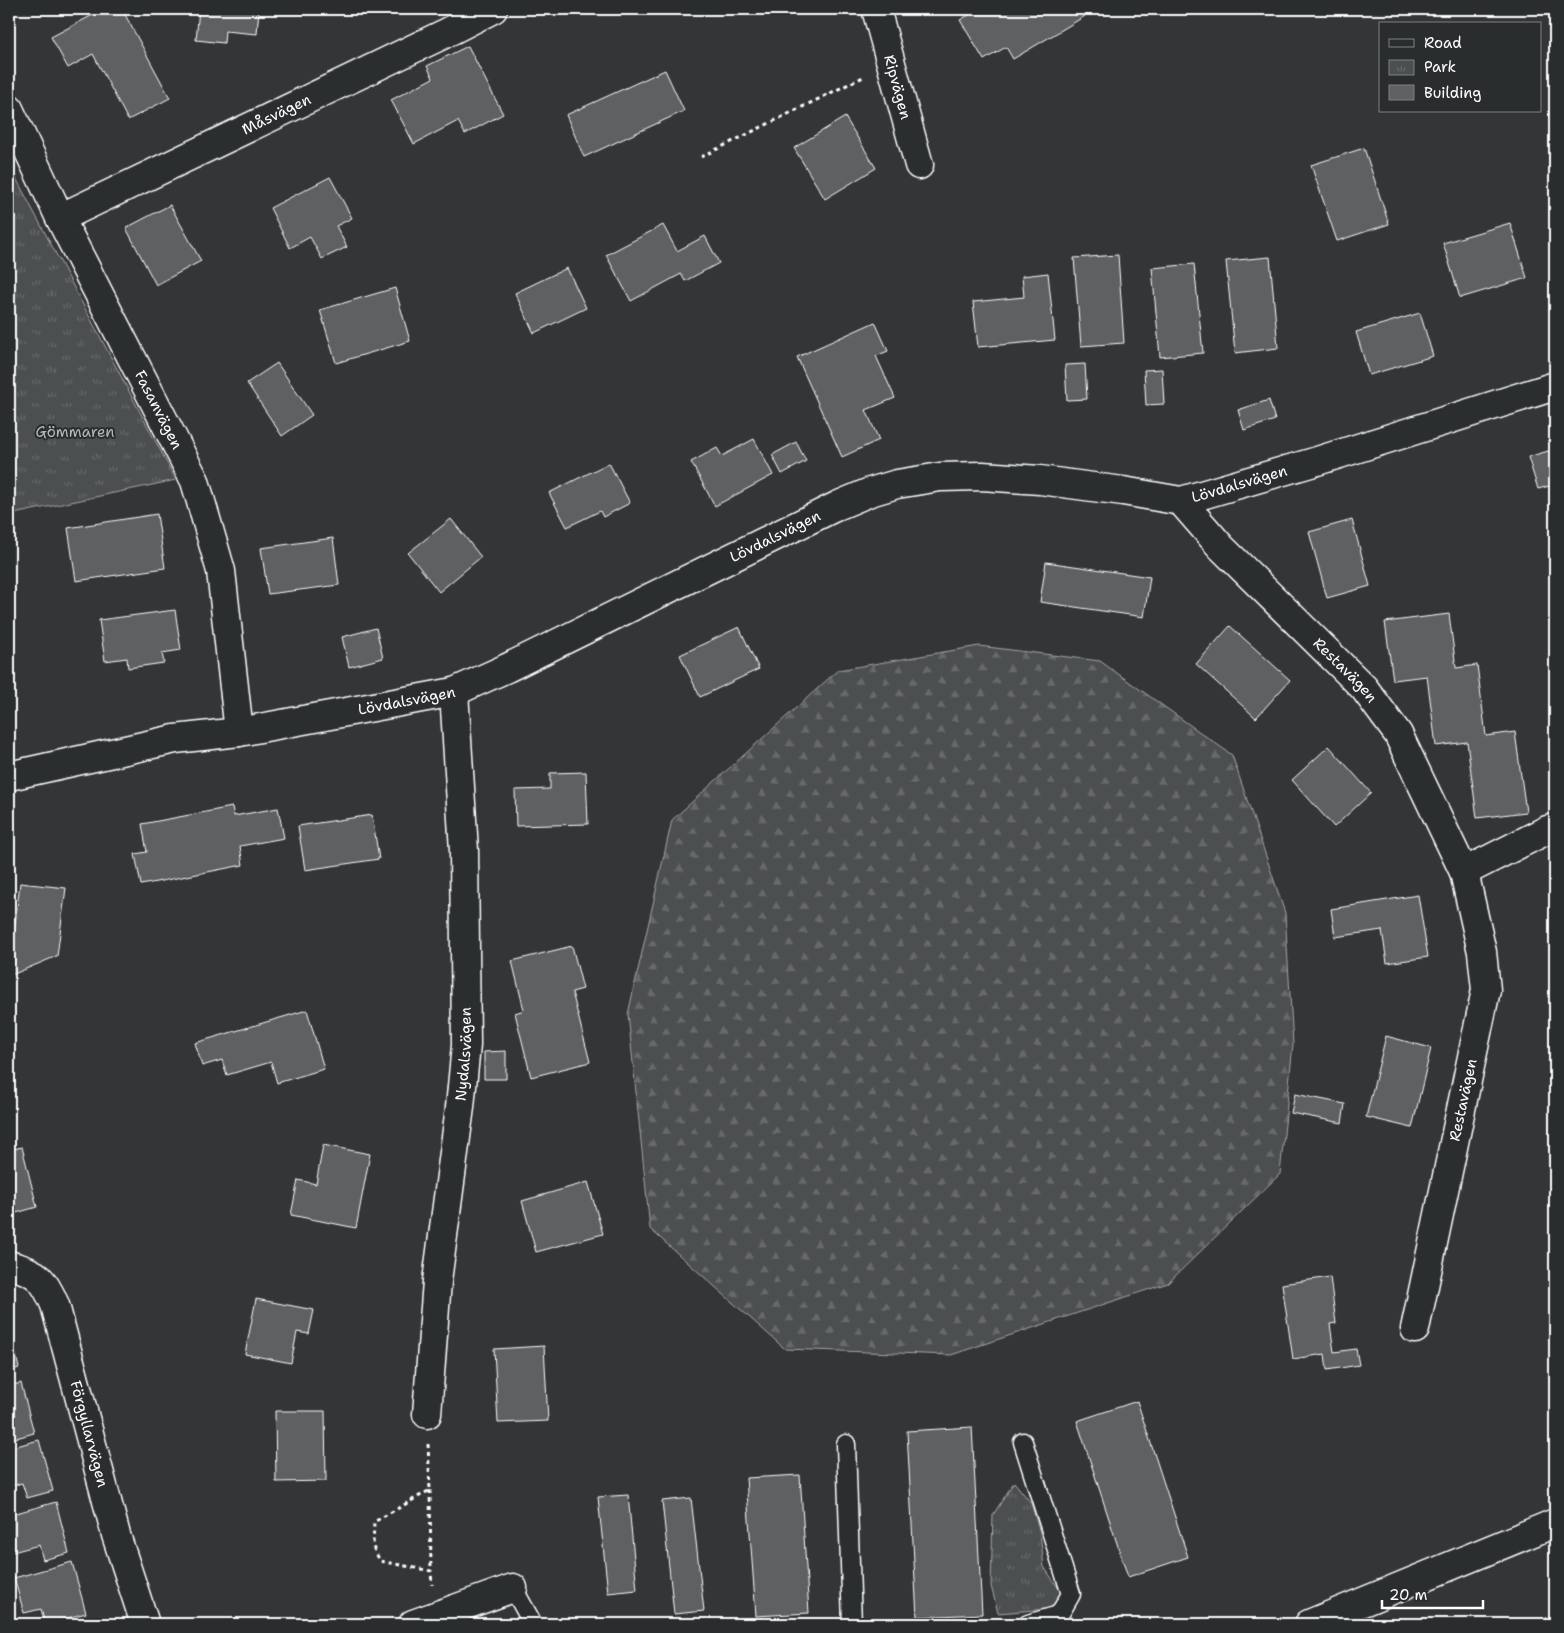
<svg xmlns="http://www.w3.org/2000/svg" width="1564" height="1633" font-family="'Shantell Sans',sans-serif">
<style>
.forest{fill:url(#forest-firs);stroke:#a6a7a8}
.park{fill:url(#park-tufts);stroke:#a6a7a8}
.building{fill:#5f6162;stroke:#fff}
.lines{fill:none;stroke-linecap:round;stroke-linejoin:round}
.service-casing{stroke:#fff;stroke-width:21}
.minor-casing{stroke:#fff;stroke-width:31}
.path{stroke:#fff;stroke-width:3;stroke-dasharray:4 4;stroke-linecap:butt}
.service{stroke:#2a2d2e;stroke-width:18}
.minor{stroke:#2a2d2e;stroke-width:28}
.labels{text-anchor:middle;stroke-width:4;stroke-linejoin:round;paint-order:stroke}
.street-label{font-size:15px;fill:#fff;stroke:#2a2d2e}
.park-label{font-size:15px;fill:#b7b9b9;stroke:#2a2d2e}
</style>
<defs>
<pattern id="forest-firs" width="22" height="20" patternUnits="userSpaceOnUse" patternTransform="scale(1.25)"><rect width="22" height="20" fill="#4c4f50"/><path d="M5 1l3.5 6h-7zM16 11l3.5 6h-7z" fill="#67696a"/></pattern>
<pattern id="park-tufts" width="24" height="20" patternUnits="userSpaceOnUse" patternTransform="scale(1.25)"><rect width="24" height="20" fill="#4c4f50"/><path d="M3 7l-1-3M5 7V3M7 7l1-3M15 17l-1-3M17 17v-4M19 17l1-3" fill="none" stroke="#67696a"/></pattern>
</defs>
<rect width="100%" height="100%" fill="#333536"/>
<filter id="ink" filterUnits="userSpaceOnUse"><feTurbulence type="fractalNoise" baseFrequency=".02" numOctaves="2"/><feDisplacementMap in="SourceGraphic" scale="10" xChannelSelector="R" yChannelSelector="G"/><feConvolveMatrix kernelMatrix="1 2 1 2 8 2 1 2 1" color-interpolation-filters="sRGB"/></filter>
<g filter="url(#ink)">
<path class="forest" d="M979,646L1100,661L1232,755L1285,913L1293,1044L1280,1174L1168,1283L951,1355L785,1349L650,1229L628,1014L672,820L838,670Z"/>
<path class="park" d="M9,165L176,480L9,515Z
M1014,1482L1031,1503L1040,1533L1044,1567L1066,1599L1047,1609L998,1613L991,1586L993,1515Z"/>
<path class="building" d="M104,9H122L170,98L128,120L93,54L68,68L51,37Z
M199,9H259L257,34L225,31L224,43L196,40Z
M979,9H1080L1085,16L1013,59L1006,47L984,60L960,20Z
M468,46L503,114L465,134L458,121L414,144L391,100L433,78L427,66Z
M665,70L684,111L584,157L566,115Z
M845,117L876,168L825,199L794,148Z
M1364,148L1389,224L1337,241L1311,165Z
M330,177L352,218L336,226L347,247L322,259L310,237L290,248L270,208Z
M170,205L201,261L156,285L126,228Z
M1510,223L1527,278L1460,298L1443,243Z
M663,225L677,251L705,236L719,263L685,281L681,274L631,301L606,255Z
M1118,255L1124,343L1081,346L1074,258Z
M1270,257L1278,348L1235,353L1226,261Z
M1194,264L1203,353L1160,357L1152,268Z
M567,268L586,308L534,333L515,293Z
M1048,273L1055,340L978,347L973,302L1024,297L1022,276Z
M395,288L410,341L336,363L320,310Z
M1420,313L1433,356L1369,375L1356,332Z
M875,322L888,351L876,356L895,398L866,410L879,440L842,457L797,357Z
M277,363L312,415L282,436L247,383Z
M1085,364L1087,399L1067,400L1065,365Z
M1162,369L1164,404L1146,405L1144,370Z
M1269,400L1275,420L1244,430L1238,410Z
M754,439L773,475L715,506L691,462L717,448L722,456Z
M796,442L806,461L782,474L772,455Z
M1555,449V491L1553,485L1538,489L1528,457Z
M609,463L630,503L603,517L600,511L567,527L549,493Z
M157,514L165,568L76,581L68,528Z
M451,519L481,557L439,592L408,553Z
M1352,520L1370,586L1327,598L1309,532Z
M333,538L339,585L268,594L261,548Z
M1046,562L1150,577L1144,617L1040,602Z
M175,610L181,650L162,653L164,663L128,668L127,658L105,661L99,620Z
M1449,614L1456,668L1477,665L1486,736L1515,732L1526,812L1477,818L1467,742L1436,746L1427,676L1393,680L1385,622Z
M1230,626L1290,680L1256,718L1196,664Z
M739,627L759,669L700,697L680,655Z
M376,628L383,658L349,667L342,637Z
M1329,746L1371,793L1334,827L1292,780Z
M586,772L588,824L516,826L515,790L550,789V773Z
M232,807L234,816L278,808L284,838L240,846L243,865L141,885L135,854L147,852L142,824Z
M372,815L379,859L305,870L298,826Z
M20,883L66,888L57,956L9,976V934L14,932Z
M1418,895L1428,957L1387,963L1382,930L1335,937L1331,909Z
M572,946L583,989L572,992L590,1062L531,1077L515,1013L524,1010L512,961Z
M307,1010L324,1069L277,1083L271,1062L227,1075L222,1060L202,1066L195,1043Z
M1386,1036L1431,1048L1412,1128L1366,1117Z
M506,1051V1079H484V1052Z
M1295,1094L1345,1104L1342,1123L1291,1113Z
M323,1145L370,1154L356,1228L291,1215L298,1180L316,1184Z
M22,1147L37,1207L9,1215V1150Z
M588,1182L603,1234L536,1252L522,1201Z
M1330,1277L1336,1323L1330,1324L1334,1352L1356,1349L1359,1365L1327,1370L1325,1354L1293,1359L1282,1284Z
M256,1299L314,1310L309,1334L297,1332L291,1363L245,1354Z
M9,1327L19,1368L9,1371Z
M544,1346L548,1421L498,1423L494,1349Z
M21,1383L34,1433L9,1440V1386Z
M1137,1401L1188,1557L1128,1577L1077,1421Z
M275,1411H325L326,1481L276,1482Z
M972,1427L982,1614L917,1617L907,1431Z
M39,1440L53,1491L27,1498L22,1483L9,1487V1448Z
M800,1475L809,1613L756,1616L746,1478Z
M628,1495L637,1590L608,1593L598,1497Z
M691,1498L704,1611L674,1614L662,1501Z
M56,1502L69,1553L43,1560L39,1545L9,1553V1515Z
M72,1562L86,1613L45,1624L41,1609L24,1613L14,1578Z"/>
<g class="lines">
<defs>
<path id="service" d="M1023,1442L1071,1594L1059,1615L1028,1624
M846,1444L852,1624
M513,1588L533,1624"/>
<g id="minor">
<path id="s1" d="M876,9L919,165"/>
<path id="s2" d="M9,109L60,218L195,481L221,571L239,732"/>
<path id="s3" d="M60,218L444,34L493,9"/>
<path id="s4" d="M1181,501L1221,547L1364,688L1398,734L1464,872L1482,952L1486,990L1415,1329"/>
<path id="s5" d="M9,776L175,739L239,732L454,692L507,668L839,505L870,492L897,484L940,477L982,476L1040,480L1123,491L1181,501L1314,462L1555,386"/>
<path d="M1464,872L1547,830L1555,828"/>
<path id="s6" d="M9,1265C38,1272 44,1279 55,1305L116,1535L145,1624"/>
<path id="s7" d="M427,1414L437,1281L460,1107L466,1045L464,851L454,692"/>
<path d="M413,1624L513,1588"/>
<path d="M1309,1624L1555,1523"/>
</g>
</defs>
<use href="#service" class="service-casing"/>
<use href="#minor" class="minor-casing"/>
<path class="path" d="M701,157L863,77
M428,1444L430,1490L374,1522L373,1547L380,1561L431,1571L432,1585
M430,1490L431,1571"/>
<use href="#service" class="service"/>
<use href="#minor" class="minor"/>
</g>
</g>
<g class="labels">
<g class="street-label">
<text dy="5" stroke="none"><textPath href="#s1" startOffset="81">Ripvägen</textPath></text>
<text dy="5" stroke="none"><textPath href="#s3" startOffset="240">Måsvägen</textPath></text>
<text dy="5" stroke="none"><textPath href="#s2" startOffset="336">Fasanvägen</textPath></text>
<text dy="5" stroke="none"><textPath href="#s5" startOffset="1290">Lövdalsvägen</textPath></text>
<text dy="5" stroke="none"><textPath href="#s5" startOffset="810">Lövdalsvägen</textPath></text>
<text dy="5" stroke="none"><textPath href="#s4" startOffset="236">Restavägen</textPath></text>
<text dy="5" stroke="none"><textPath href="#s5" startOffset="405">Lövdalsvägen</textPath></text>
<text dy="5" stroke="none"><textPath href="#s7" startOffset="362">Nydalsvägen</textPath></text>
<text transform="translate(1463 1100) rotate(-78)" y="5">Restavägen</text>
<text dy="5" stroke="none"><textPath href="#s6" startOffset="198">Förgyllarvägen</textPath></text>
</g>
<g class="park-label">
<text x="75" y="437">Gömmaren</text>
</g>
</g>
<rect width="1564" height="1633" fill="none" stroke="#2a2d2e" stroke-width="30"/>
<rect x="15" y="15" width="1534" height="1603" fill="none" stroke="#fff" stroke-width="2" filter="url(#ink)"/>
<rect x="1379" y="22" width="162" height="90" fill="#2a2d2e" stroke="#7f8182"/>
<rect x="1389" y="39" width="25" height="8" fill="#2a2d2e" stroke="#7f8182"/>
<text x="1424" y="48" font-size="15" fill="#ffffff">Road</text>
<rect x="1389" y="60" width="25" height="15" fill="url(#park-tufts)" stroke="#7f8182"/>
<text x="1424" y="72" font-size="15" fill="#ffffff">Park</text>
<rect x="1389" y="85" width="25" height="15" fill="#5f6162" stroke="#7f8182"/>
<text x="1424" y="98" font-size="15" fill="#ffffff">Building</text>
<path d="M1382 1600v8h101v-8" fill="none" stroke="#ffffff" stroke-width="2.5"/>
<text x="1389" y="1600" font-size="15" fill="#ffffff" stroke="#2a2d2e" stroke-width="4" paint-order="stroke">20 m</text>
</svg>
